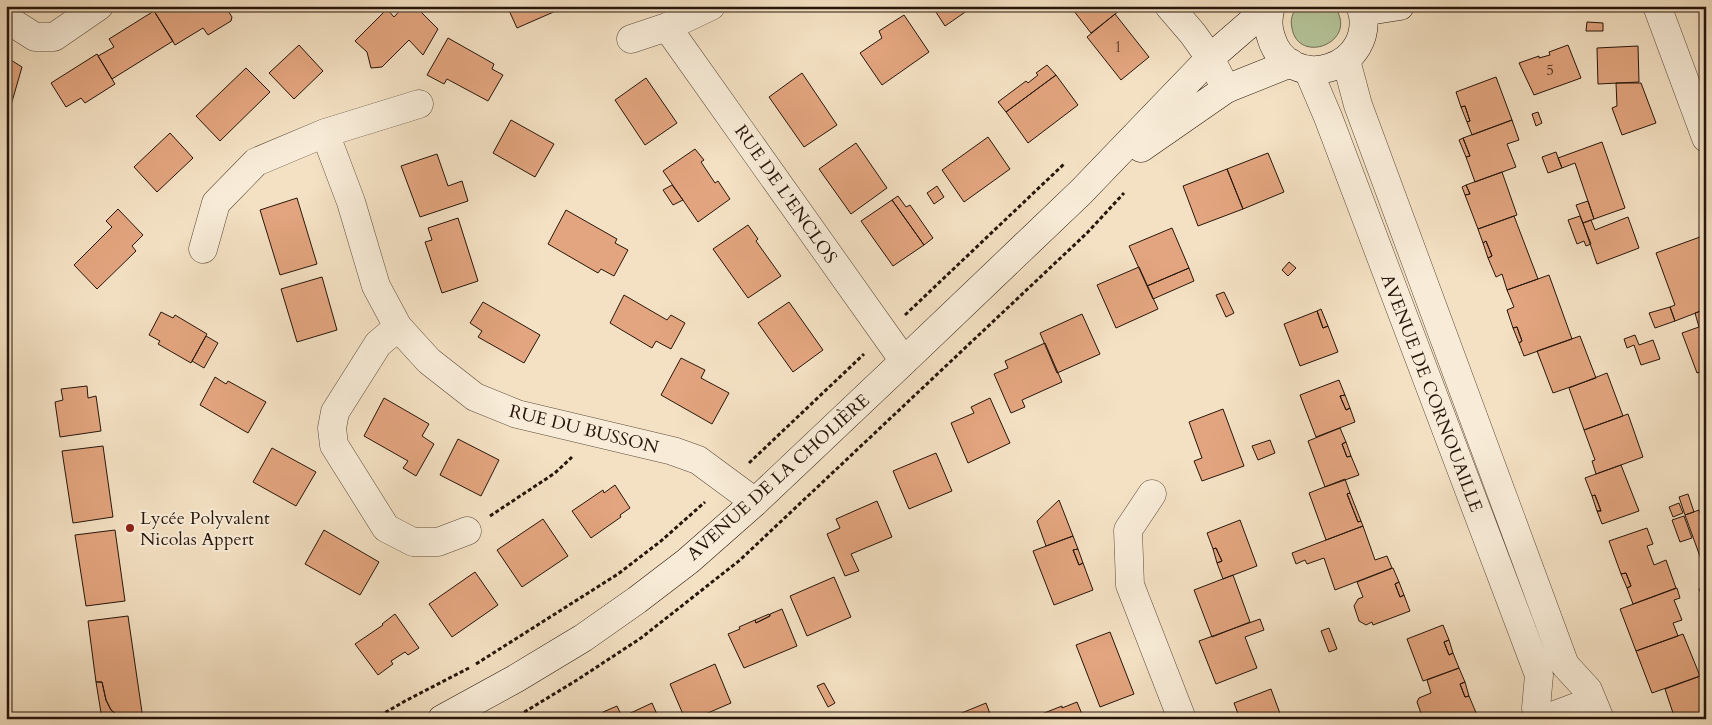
<svg xmlns="http://www.w3.org/2000/svg" width="1712" height="725" font-family="Cardo,serif">
<style>
.green{fill:#b5c499;stroke:#6e6d52}
.building{fill:#e3a57f;stroke:#26160b}
.lines{fill:none;stroke-linecap:round;stroke-linejoin:round}
.street-casing{stroke:#5a4939;stroke-width:29}
.secondary-casing{stroke:#26160b;stroke-width:29}
.path{stroke:#26160b;stroke-width:3;stroke-dasharray:4 2.5;stroke-linecap:butt}
.street{stroke:#f8ecd8;stroke-width:28}
.secondary{stroke:#f8ecd8;stroke-width:28}
.poi-dot{fill:#8f2418;stroke:#f8ecd8;stroke-width:2}
.labels{text-anchor:middle;stroke-width:4;stroke-linejoin:round;paint-order:stroke}
.number-label{font-size:15px;fill:#553a28}
.street-label{font-size:18px;fill:#26160b;stroke:#f8ecd8}
.poi-label{font-size:18px;fill:#26160b;stroke:#f8ecd8;text-anchor:start}
</style>
<rect width="100%" height="100%" fill="#f4e1c3"/>
<filter id="stains"><feTurbulence type="fractalNoise" baseFrequency=".004" numOctaves="4"/><feColorMatrix values="0 0 0 0 .2 0 0 0 0 .09 0 0 0 0 .02 0 0 0 .5 -.17"/></filter>
<radialGradient id="worn" r=".72"><stop offset=".6" stop-color="#630" stop-opacity="0"/><stop offset="1" stop-color="#630" stop-opacity=".3"/></radialGradient>
<path class="green" d="M1298,6H1334C1361,42 1298,66 1292,28C1290,20 1292,13 1298,6Z"/>
<path class="building" d="M161,6H210L212,10L218,6H225L232,17L231,21L208,35L203,28L175,45L154,11Z
M404,6H415L438,29L423,55L409,40L382,67L371,68L367,52L355,41L387,9L394,17Z
M507,6H573L566,9L565,7L517,28Z
M932,6H974L945,26Z
M1070,6H1116L1119,11L1091,33Z
M154,11L173,41L112,79L98,56L114,47L109,39Z
M1115,14L1149,57L1121,80L1087,37Z
M904,15L929,52L882,85L860,53L882,38L879,31Z
M1587,22L1603,23V31H1586Z
M448,38L494,64L492,69L503,75L488,101L447,79L444,84L427,75Z
M299,45L323,71L294,99L269,73Z
M1568,45L1581,78L1534,95L1519,63L1539,56V58L1550,55L1549,52Z
M1638,46L1639,82L1598,84L1597,48Z
M97,54L115,84L85,103L81,98L66,107L51,83Z
M6,57L22,67L7,119H6Z
M1047,65L1056,75L1006,112L998,102L1026,81L1028,83L1038,75L1036,73Z
M246,68L270,92L220,141L196,116Z
M802,73L837,125L804,147L769,97Z
M1056,75L1078,105L1028,143L1006,112Z
M1496,77L1512,120L1472,135L1467,122L1470,121L1465,106L1461,107L1456,92Z
M646,78L677,123L645,145L615,100Z
M1616,83H1641L1656,123L1622,135L1612,108L1617,106Z
M1465,106L1470,121L1467,122L1461,107Z
M1538,112L1542,123L1536,126L1532,114Z
M511,120L554,144L535,177L493,153Z
M1512,120L1519,140L1507,144L1516,167L1475,182L1466,157L1470,156L1463,138Z
M170,133L193,158L157,192L134,167Z
M988,137L1010,169L964,202L942,170Z
M1463,138L1470,156L1466,157L1459,140Z
M1602,142L1625,208L1594,219L1575,163L1562,168L1558,158Z
M856,143L887,188L851,214L819,169Z
M695,149L704,160L701,162L715,183L718,181L730,199L698,222L663,171Z
M1556,152L1562,168L1548,173L1542,157Z
M1268,153L1284,192L1243,209L1227,169Z
M437,154L448,186L462,181L468,201L420,217L401,166Z
M1227,169L1243,209L1198,226L1183,186Z
M1502,172L1517,215L1478,229L1465,195L1470,194L1466,185Z
M672,185L683,200L673,205L663,190Z
M1466,185L1470,194L1465,195L1462,187Z
M937,186L944,197L934,204L927,193Z
M898,196L906,207L910,205L933,238L924,245L892,200Z
M297,198L317,264L280,275L260,210Z
M892,200L924,245L893,266L861,221Z
M1588,201L1594,219L1583,223L1576,205Z
M118,209L143,235L132,246L136,251L97,289L74,265L112,227L106,221Z
M566,210L617,239L615,243L628,250L614,276L601,269L598,273L548,244Z
M1514,216L1538,279L1507,290L1502,274L1496,277L1488,258L1492,256L1486,241L1483,243L1478,229Z
M1580,216L1591,244L1586,246L1584,241L1577,244L1568,220Z
M1628,217L1639,248L1597,264L1583,223L1591,220L1595,230Z
M458,218L478,281L442,293L425,242L432,240L428,228Z
M748,225L758,239L756,241L781,276L748,298L713,249Z
M1172,228L1189,268L1147,286L1129,246Z
M1700,237L1705,251L1700,252L1706,267V309L1675,321L1670,307L1675,305L1656,253Z
M1486,241L1492,256L1488,258L1483,243Z
M1289,262L1296,268L1288,276L1282,270Z
M1139,267L1158,309L1116,328L1097,285Z
M1189,268L1194,281L1153,299L1147,286Z
M1549,275L1572,339L1524,356L1519,343L1522,341L1517,327L1513,328L1507,310L1514,307L1507,290Z
M322,277L337,330L297,342L281,289Z
M1224,292L1234,313L1226,317L1216,295Z
M624,295L667,320L671,315L685,323L671,349L656,341L652,348L610,323Z
M483,302L540,335L524,363L478,337L482,331L470,323Z
M789,302L823,350L793,372L758,323Z
M1670,307L1675,321L1655,328L1649,313Z
M1321,309L1328,326L1323,328L1317,311Z
M1706,309V370L1697,373L1682,333L1699,327L1695,313Z
M1317,311L1323,328L1328,326L1338,352L1300,366L1284,324Z
M161,312L173,318L175,315L207,334L191,363L158,344L160,341L149,335Z
M1082,314L1100,354L1057,373L1040,333Z
M1517,327L1522,341L1519,343L1513,328Z
M1635,335L1639,345L1653,340L1660,359L1641,365L1634,345L1627,348L1624,339Z
M206,336L218,343L204,368L192,361Z
M1580,336L1596,378L1553,393L1537,351Z
M1045,343L1062,382L1022,400L1025,407L1011,413L994,374L1008,368L1005,361Z
M681,358L705,370L701,378L729,393L712,424L661,395Z
M1607,373L1623,416L1584,430L1569,388Z
M215,377L226,384L228,381L266,402L248,433L200,405Z
M1339,380L1345,395L1340,396L1346,410L1350,408L1355,422L1316,437L1300,395Z
M87,386L88,398L96,396L101,431L60,437L55,402L63,400L61,389Z
M1345,395L1350,408L1346,410L1340,396Z
M384,398L429,424L422,436L434,444L416,476L403,468L408,461L364,436Z
M990,398L1010,443L968,463L951,423L974,413L971,407Z
M1223,409L1244,466L1202,481L1194,461L1202,458L1189,422Z
M1628,414L1643,457L1596,474L1592,461L1595,460L1584,430Z
M1340,428L1346,442L1342,444L1347,457L1351,456L1359,475L1325,487L1308,441Z
M458,439L499,460L481,496L440,475Z
M1270,440L1275,453L1258,460L1252,446Z
M1346,442L1351,456L1347,457L1342,444Z
M103,446L113,517L73,523L62,451Z
M272,448L316,472L296,506L253,482Z
M936,453L952,491L909,509L893,471Z
M1621,465L1639,511L1602,524L1597,511H1601L1595,495L1592,496L1585,478Z
M1345,479L1350,493L1347,494L1358,522L1361,521L1363,526L1326,540L1309,493Z
M615,485L630,508L620,515L621,517L591,538L572,511L603,490L604,493Z
M1350,493L1361,521L1358,522L1347,494Z
M1688,494L1694,512L1685,515L1679,497Z
M1595,495L1601,511H1597L1592,496Z
M1059,500L1073,536L1046,546L1037,521Z
M877,501L892,537L851,554L859,571L845,576L827,534L840,528L836,519Z
M1679,503L1683,513L1673,517L1669,507Z
M1699,510L1706,530V573L1685,515Z
M1684,516L1692,538L1680,542L1672,520Z
M543,519L568,556L522,587L497,550Z
M1240,520L1257,566L1223,579L1217,563L1222,561L1216,548L1213,549L1207,533Z
M1363,526L1375,560L1387,556L1392,568L1335,590L1324,558L1307,564L1305,560L1296,564L1292,553Z
M1647,528L1653,544L1647,546L1654,565L1666,560L1676,588L1633,604L1627,588L1631,586L1626,573L1621,574L1609,541Z
M115,530L125,601L86,606L75,535Z
M324,530L379,562L360,595L305,564Z
M1073,536L1078,549L1073,550L1079,565L1083,563L1093,590L1054,605L1033,551Z
M1216,548L1222,561L1217,563L1213,549Z
M1078,549L1083,563L1079,565L1073,550Z
M1393,568L1399,582L1395,584L1400,597L1404,595L1410,611L1373,625L1372,622L1366,625L1359,621L1354,606L1358,599L1363,597L1357,582Z
M475,572L498,605L452,637L429,604Z
M1626,573L1631,586L1627,588L1621,574Z
M1233,575L1250,622L1212,637L1194,590Z
M834,577L851,617L807,636L790,596Z
M1399,582L1404,595L1400,597L1395,584Z
M1706,586V606L1699,589Z
M1677,588L1680,598L1674,600L1682,620L1673,623L1678,636L1636,651L1620,609Z
M782,609L797,646L744,668L728,634L740,629L739,627L755,620L756,623L770,616V614Z
M395,614L419,648L408,655L405,652L391,661L393,664L378,675L355,644L383,625L382,624Z
M769,614L770,616L756,623L755,620Z
M128,616L143,719H123L119,717L111,710L106,700L102,682H96L88,621Z
M1260,619L1264,630L1245,637L1257,668L1216,684L1199,641Z
M1443,625L1449,640L1444,642L1449,655L1453,653L1459,668L1423,681L1407,639Z
M1329,628L1337,649L1329,652L1321,631Z
M1110,632L1134,694L1100,707L1076,645Z
M1683,634L1700,676L1652,693L1636,651Z
M1449,640L1453,653L1449,655L1444,642Z
M715,664L731,703L694,719H685L670,684Z
M1459,668L1465,682L1460,684L1465,697L1469,696L1477,715L1466,719H1423L1417,702L1419,698L1431,693L1427,680Z
M1706,674V719H1675L1665,689Z
M96,682H102L106,700L111,710L123,719H102Z
M1465,682L1469,696L1465,697L1460,684Z
M824,683L835,703L828,707L817,686Z
M1271,689L1282,719H1240L1234,703Z
M1077,702L1084,719H1029L1062,706V708Z
M652,703L659,719H606L603,712L617,706L622,717Z
M986,703L992,719H947Z"/>
<g class="lines">
<defs>
<path id="street" d="M1169,6L1193,34L1210,58L1226,89
M1657,6L1706,138
M6,17L13,23L35,37H54L99,6
M667,27L904,361
M631,39L667,27L711,6
M1346,60L1358,105L1565,665L1588,690L1600,719
M1308,70L1328,117L1539,675L1536,708L1539,719
M325,133L351,202L376,286L398,327L429,361L475,397L517,414L673,451L698,460L755,502
M203,249L216,203L256,162L325,133L419,104
M398,327L378,344L335,412L332,428L334,445L386,528L413,542H438L467,531
M1152,494L1128,530L1130,585L1182,719
M1544,719L1592,701"/>
<path id="secondary" d="M1271,6C1268,16 1267,26 1271,37C1288,96 1380,70 1361,6
M1362,12L1400,6
M1141,148L1226,89L1291,63
M442,719L515,679L583,638L637,600L688,561L755,502L904,361L1081,192L1210,58L1270,6"/>
</defs>
<use href="#street" class="street-casing"/>
<use href="#secondary" class="secondary-casing"/>
<path class="path" d="M905,315L1064,164
M749,463L864,354
M490,516L555,473L572,457
M476,664L618,574L661,541L705,502
M374,719L405,701L469,668
M513,719L577,680L641,638L740,560L1087,233L1124,193"/>
<use href="#street" class="street"/>
<use href="#secondary" class="secondary"/>
</g>
<circle class="poi-dot" cx="130" cy="528" r="5"/>
<g class="labels">
<g class="number-label">
<text x="1118" y="52">1</text>
<text x="1550" y="75">5</text>
</g>
<g class="street-label">
<text transform="translate(786 194) rotate(55)" y="6">RUE DE L'ENCLOS</text>
<text transform="translate(1432 393) rotate(69)" y="6">AVENUE DE CORNOUAILLE</text>
<text transform="translate(584 429) rotate(14)" y="6">RUE DU BUSSON</text>
<text transform="translate(778 477) rotate(-42)" y="6">AVENUE DE LA CHOLIÈRE</text>
</g>
<g class="poi-label">
<text x="140" y="524">Lycée Polyvalent<tspan x="140" dy="21">Nicolas Appert</tspan></text>
</g>
</g>
<rect width="1712" height="725" fill="none" stroke="#f4e1c3" stroke-width="25"/>
<rect x="8" y="8" width="1697" height="710" fill="none" stroke="#26160b" stroke-width="2.5"/>
<rect x="12" y="12" width="1687" height="700" fill="none" stroke="#26160b"/>
<rect width="100%" height="100%" filter="url(#stains)"/>
<rect width="100%" height="100%" fill="url(#worn)"/>
</svg>
